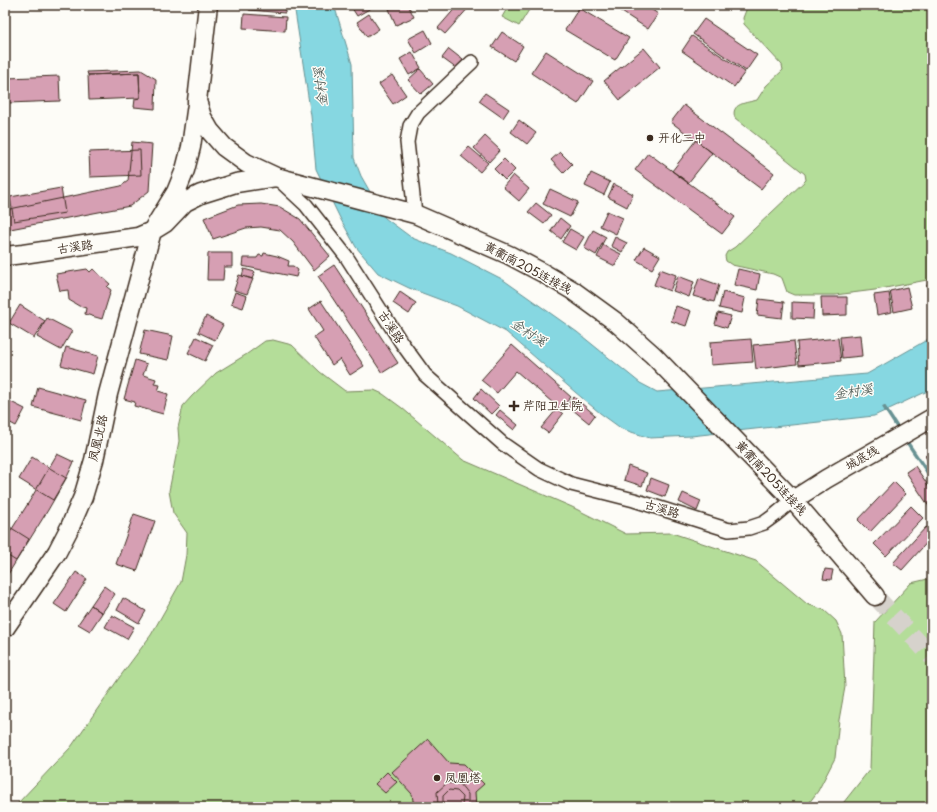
<svg xmlns="http://www.w3.org/2000/svg" width="937" height="812" font-family="'Playpen Sans','LXGW WenKai TC',sans-serif">
<style>
.green{fill:#b4dd99;stroke:#78845c}
.water{fill:#86d7e1;stroke:#689293}
.lines{fill:none;stroke-linecap:round;stroke-linejoin:round}
.stream{stroke:#689293;stroke-width:3.5}
.building{fill:#d69fb3;stroke:#3b2a1e}
.secondary-tunnel{stroke:#d6d2cc;stroke-width:18;stroke-dasharray:18 9;stroke-linecap:butt}
.street-casing{stroke:#3b2a1e;stroke-width:16}
.secondary-casing{stroke:#3b2a1e;stroke-width:21}
.street{stroke:#fdfcf7;stroke-width:13}
.secondary{stroke:#fdfcf7;stroke-width:18}
.poi-dot{fill:#3b2a1e;stroke:#fdfcf7;stroke-width:1.5}
.labels{text-anchor:middle;stroke-width:3;stroke-linejoin:round;paint-order:stroke}
.poi-label{font-size:12px;fill:#3b2a1e;stroke:#fdfcf7;text-anchor:start}
.street-label{font-size:12px;fill:#3b2a1e;stroke:#fdfcf7}
.water-label{font-size:13px;font-style:italic;fill:#525e58;stroke:#fdfcf7}
</style>
<rect width="100%" height="100%" fill="#fdfcf7"/>
<filter id="ink" filterUnits="userSpaceOnUse"><feTurbulence type="fractalNoise" baseFrequency=".025" numOctaves="2"/><feDisplacementMap in="SourceGraphic" scale="8" xChannelSelector="R" yChannelSelector="G"/><feConvolveMatrix kernelMatrix="1 2 1 2 8 2 1 2 1" color-interpolation-filters="sRGB"/></filter>
<g filter="url(#ink)">
<path class="green" d="M509,5H532L519,26L502,17Z
M748,5H932V279L875,290L835,295H794L787,292L782,278L773,274L732,265L726,261L725,256L727,252L735,247L806,180L805,174L735,118C730,103 747,103 757,100L766,86L783,70L782,65L744,24L743,18Z
M273,340L292,345L320,372L345,391L374,390L383,394L402,408L463,460L572,507L626,534L672,533L756,561L807,604L824,610L836,621L842,634L845,687L839,720L835,758L818,791L806,807H17L18,803L71,747L119,678L151,635L181,582L186,555L187,533L173,513L169,491L179,441L178,428L183,406L192,396L216,373L247,354L265,341Z
M932,578V807H840L870,769L875,622L911,583Z"/>
<path class="water" d="M292,5H334L335,8L352,64L354,158L361,176L385,218L412,238L451,253L502,279L577,332L640,383L657,392L867,374L932,337V389L874,416L691,436L650,438L622,429L600,413L575,392L506,332L457,306L409,288L378,273L356,247L340,218L316,169L311,116L295,11Z"/>
<g class="lines">
<path class="stream" d="M884,407L899,430
M905,439L932,479"/>
</g>
<path class="building" d="M250,5H285V13L249,10Z
M350,5H369L371,8L357,16Z
M397,5H408L414,17L396,25L389,9Z
M458,5H471L445,34L438,28Z
M611,5H645L658,14L648,29Z
M579,8L629,38L615,60L565,30Z
M244,14L286,17L285,31L243,28Z
M369,14L379,29L367,37L357,22Z
M704,19L757,55L746,71L693,34Z
M425,30L432,43L416,53L408,39Z
M502,32L523,46L514,61L492,47Z
M692,36L745,72L734,87L682,51Z
M644,48L660,67L620,100L604,81Z
M449,49L463,60L457,69L442,58Z
M546,51L593,81L578,104L531,73Z
M412,52L421,68L409,75L400,59Z
M420,69L433,84L421,94L408,80Z
M141,70L156,79L155,109L134,107L135,99L140,98L139,73L88,75L87,72Z
M139,73L140,98L89,100L88,75Z
M392,75L406,95L393,104L379,84Z
M59,76L60,101L8,103L7,78Z
M485,93L509,109L503,118L479,101Z
M684,105L774,173L761,189L671,122Z
M519,120L536,133L527,144L511,132Z
M485,136L500,150L489,162L474,148Z
M696,140L712,153L688,183L672,171Z
M132,142L152,144L149,191L130,206L5,230V210L121,186L128,181Z
M469,147L488,163L480,172L461,156Z
M140,150L141,175L90,177L89,152Z
M560,152L572,164L563,173L551,160Z
M648,153L735,217L722,234L635,170Z
M504,159L515,170L505,180L494,169Z
M591,173L610,182L604,195L585,186Z
M513,175L529,189L519,201L503,187Z
M614,184L633,194L627,207L608,197Z
M61,188L65,213L14,221L10,197Z
M550,189L578,202L570,217L543,204Z
M536,203L551,215L544,224L528,212Z
M261,204L280,207L300,219L330,256L314,270L293,242L280,230L261,227L246,228L213,239L204,218L238,205Z
M607,211L623,218L616,234L600,226Z
M560,218L570,226L561,239L551,231Z
M570,229L584,237L576,250L562,242Z
M593,230L606,237L596,255L584,248Z
M615,237L627,243L622,252L611,246Z
M603,245L621,254L615,266L597,257Z
M644,247L660,256L652,269L636,260Z
M208,253H232V267H224L223,280H207Z
M264,253L277,256L289,261L288,266H293L298,270L296,277L242,266L243,258H257L259,255L263,256Z
M334,265L398,363L382,373L318,276Z
M87,269L90,272L93,269L110,284L107,287L111,290L102,319L85,314L86,308L79,306L69,300L68,290L60,291L56,274Z
M244,269L255,272L252,279L242,276Z
M660,269L676,275L670,291L654,285Z
M738,269L760,274L757,290L734,285Z
M239,275L253,279L247,294L234,290Z
M678,276L694,282L689,297L673,291Z
M699,278L719,285L714,302L693,296Z
M932,284V300H930L927,285Z
M907,287L912,308L894,312L890,291Z
M235,292L247,296L243,308L231,304Z
M400,292L416,303L409,314L393,303Z
M723,292L745,298L742,313L719,308Z
M889,293L892,312L877,315L874,295Z
M821,297H847V315L822,316Z
M759,299L784,302L782,318L757,315Z
M321,301L364,366L350,375L340,359L332,365L314,337L323,331L309,309Z
M792,302L814,303L813,319L792,318Z
M20,305L45,321L34,338L9,323Z
M676,306L691,311L686,326L671,321Z
M718,313L731,316L727,328L715,324Z
M206,316L223,325L215,340L198,332Z
M47,318L72,331L61,350L37,337Z
M145,330L173,336L168,360L139,354Z
M860,335L862,356L842,358L840,337Z
M196,337L213,345L205,361L188,353Z
M838,338L841,361L799,365L797,342Z
M751,339L753,362L711,365L710,342Z
M794,341L797,364L756,369L753,345Z
M512,345L571,397L560,409L516,371L497,393L481,380Z
M66,347L98,356L93,374L61,365Z
M135,360L147,364L143,375L156,379L154,384L160,385L158,391L168,394L163,414L134,406L135,402L124,399Z
M38,387L86,400L81,420L33,407Z
M481,389L499,406L491,414L474,398Z
M574,397L595,415L589,423L567,405Z
M5,399L25,409L16,426L5,420Z
M557,409L563,414L548,433L541,428Z
M500,410L518,425L514,430L496,415Z
M932,451V467L925,456Z
M57,454L74,462L67,477L48,510L5,579V540L29,502Z
M32,457L66,478L53,500L19,479Z
M628,466L647,473L642,486L624,480Z
M915,466L932,491V511L906,472Z
M651,478L669,485L665,497L647,490Z
M894,482L906,494L870,532L858,520Z
M683,493L701,501L697,511L679,502Z
M911,506L923,518L886,556L874,544Z
M134,514L155,521L137,571L116,564Z
M5,524L29,539L16,561L5,554Z
M926,527L932,532V537L902,570L893,563Z
M825,569L833,570L831,580L823,579Z
M76,572L87,579L66,612L54,604Z
M104,586L115,594L102,613L91,605Z
M123,598L146,611L139,623L117,610Z
M91,605L102,613L90,631L78,624Z
M112,615L134,627L127,639L105,627Z
M428,739L449,763L464,764L484,784L475,792L476,807H414L412,794L392,772Z
M387,772L397,782L385,793L375,784Z
M447,783L460,784L468,794V805L467,807H440L438,805L437,792Z
M449,790L457,791L463,797L462,805L460,807H447L443,803V796Z"/>
<g class="lines">
<path class="secondary-tunnel" d="M875,596L932,657"/>
<defs>
<path id="street" d="M277,178L306,205L346,256L401,342L425,375L503,444L539,469L571,484L634,500L729,530L749,528L764,523L775,515L793,500
M415,214L407,142L410,126L418,113L472,62"/>
<path id="secondary" d="M208,5L197,101L202,117L210,131L224,147L246,163L276,177L415,214L509,255L543,273L572,290L616,322L653,355L793,500L875,596
M5,256L23,254L138,237L152,231L165,223L185,202L201,194L236,183L276,177
M793,500L826,479L932,418
M5,628L57,552L70,527L83,497L94,460L108,394L152,231L176,192L185,170L191,147L197,104"/>
</defs>
<use href="#street" class="street-casing"/>
<use href="#secondary" class="secondary-casing"/>
<use href="#street" class="street"/>
<use href="#secondary" class="secondary"/>
</g>
</g>
<g class="poi-dot">
<circle cx="650" cy="138" r="4"/>
<path d="M512 400h4v4h4v4h-4v4h-4v-4h-4v-4h4z"/>
<circle cx="437" cy="778" r="4"/>
</g>
<g class="labels">
<g class="poi-label">
<text x="658" y="142">开化二中</text>
<text x="523" y="410">芹阳卫生院</text>
<text x="445" y="782">凤凰塔</text>
</g>
<g class="street-label">
<text transform="translate(75 247) rotate(-8)" y="4">古溪路</text>
<text transform="translate(528 268) rotate(28)" y="4">黄衢南205连接线</text>
<text transform="translate(391 327) rotate(57)" y="4">古溪路</text>
<text transform="translate(98 438) rotate(-77)" y="4">凤凰北路</text>
<text transform="translate(862 458) rotate(-30)" y="4">城底线</text>
<text transform="translate(771 478) rotate(47)" y="4">黄衢南205连接线</text>
<text transform="translate(662 509) rotate(17)" y="4">古溪路</text>
</g>
<g class="water-label">
<text transform="translate(320 87) rotate(-96)" y="5">金村溪</text>
<text transform="translate(529 332) rotate(33)" y="5">金村溪</text>
<text transform="translate(853 391) rotate(-8)" y="5">金村溪</text>
</g>
</g>
<rect width="937" height="812" fill="none" stroke="#fdfcf7" stroke-width="20"/>
<rect x="10" y="10" width="917" height="792" fill="none" stroke="#3b2a1e" stroke-width="1.5" filter="url(#ink)"/>
</svg>
